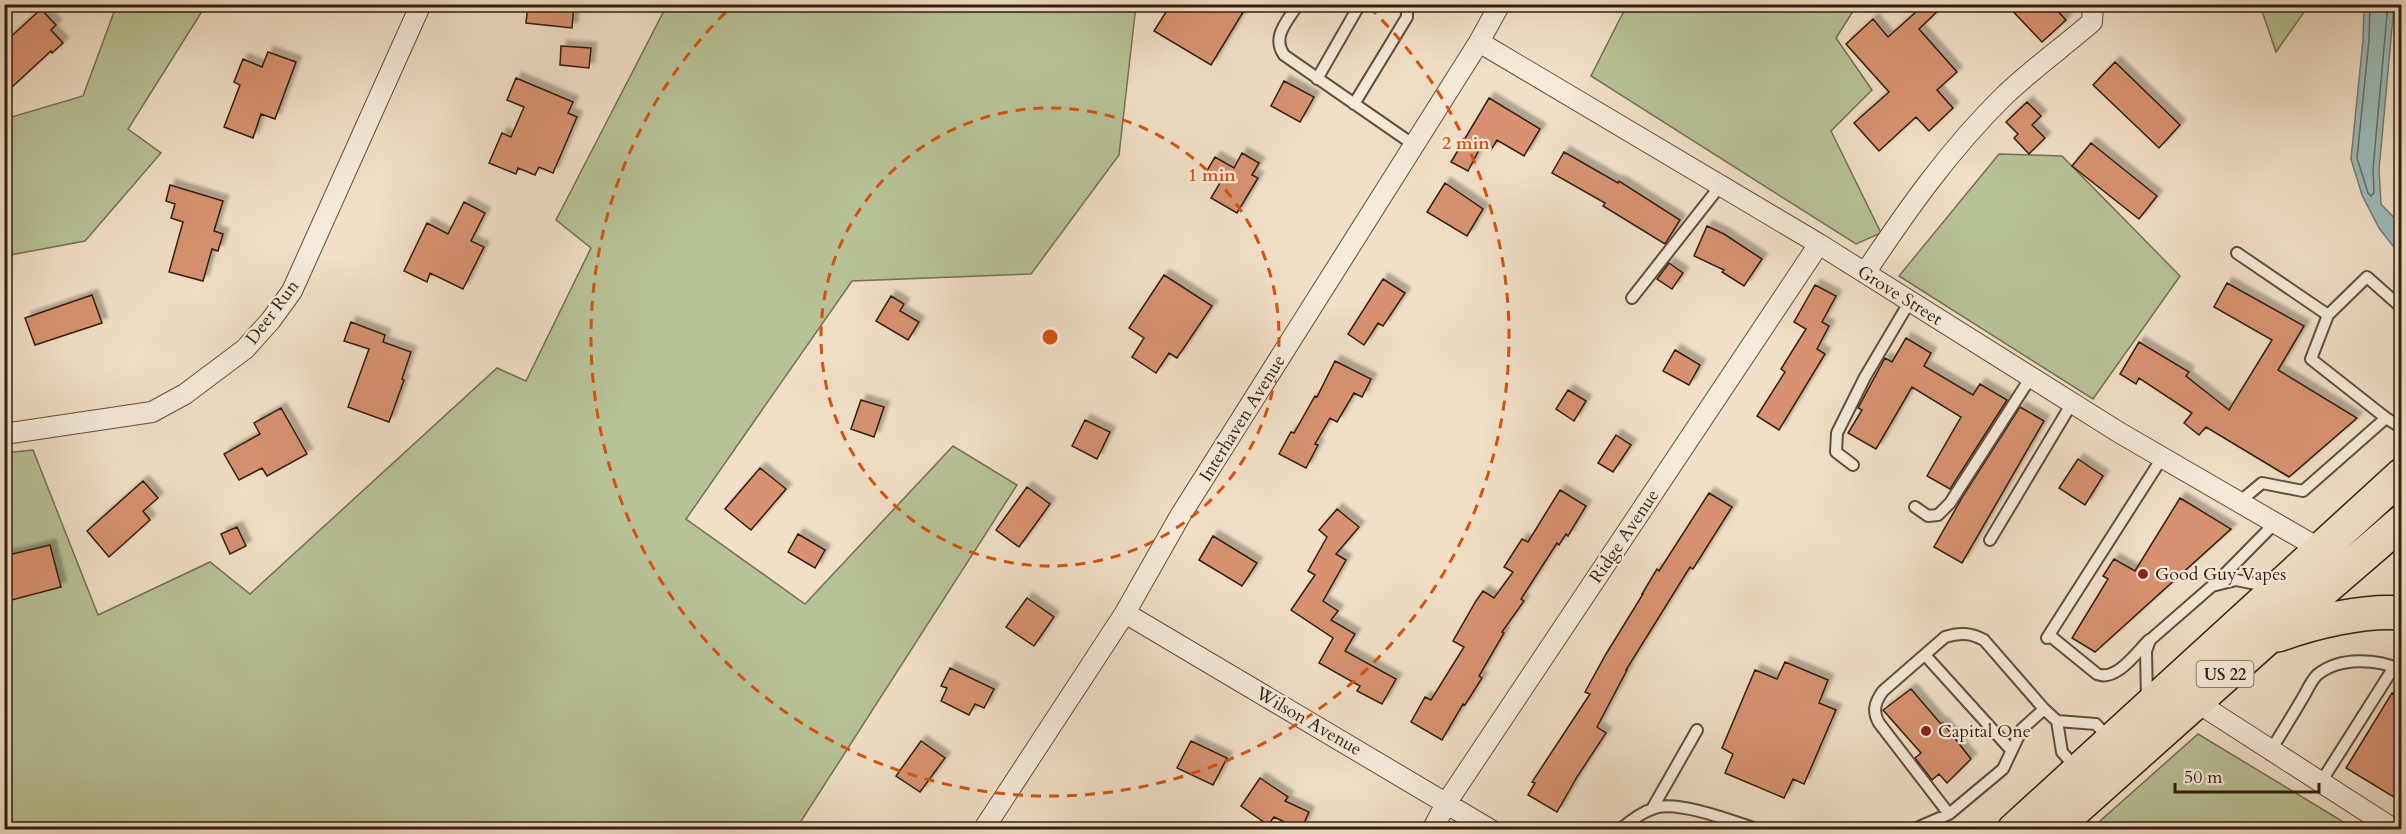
<svg xmlns="http://www.w3.org/2000/svg" width="2406" height="834" font-family="Cardo,serif">
<style>
.green{fill:#b8c297;stroke:#747052;stroke-width:1.5}
.water{fill:#9cbcbb;stroke:#717d76;stroke-width:1.5}
.lines{fill:none;stroke-linecap:round;stroke-linejoin:round}
.shore{stroke:#666e64;stroke-width:1.5}
.building{fill:#d89271;stroke:#301f0e;stroke-width:1.5;filter:url(#shadow)}
.lane-casing{stroke:#604f3c;stroke-width:14}
.street-casing{stroke:#604f3c;stroke-width:22}
.highway-casing{stroke:#301f0e;stroke-width:36}
.lane{stroke:#f6eadb;stroke-width:10}
.street{stroke:#f6eadb;stroke-width:20}
.highway{stroke:#f1dfc7;stroke-width:33}
.ring{fill:none;stroke:#d6530c;stroke-width:3;stroke-dasharray:10 8}
.poi-dot{fill:#8f2418;stroke:#f6eadb;stroke-width:2}
.labels{text-anchor:middle;stroke-width:4.5;stroke-linejoin:round;paint-order:stroke}
.shield{fill:#f6eadb;stroke:#6b5c4c;stroke-width:1.5}
.shield-label{font-size:16px;font-weight:bold;fill:#301f0e}
.street-label{font-size:18px;fill:#301f0e;stroke:#f6eadb}
.poi-label{font-size:18px;fill:#301f0e;stroke:#f6eadb;text-anchor:start}
.centre{fill:#d6530c;stroke:#f6eadb;stroke-width:3}
.ring-label{font-size:18px;text-anchor:middle;font-weight:bold;fill:#d6530c;stroke:#f6eadb;stroke-width:4.5;stroke-linejoin:round;paint-order:stroke}
</style>
<defs>
<filter id="shadow"><feDropShadow dx="5.5" dy="-5.5" stdDeviation="1.5" flood-color="#0004"/></filter>
</defs>
<rect width="100%" height="100%" fill="#f1dfc7"/>
<filter id="stains"><feTurbulence type="fractalNoise" baseFrequency=".00333" numOctaves="4"/><feColorMatrix values="0 0 0 0 .2 0 0 0 0 .09 0 0 0 0 .02 0 0 0 .5 -.17"/></filter>
<radialGradient id="worn" r=".72"><stop offset=".6" stop-color="#630" stop-opacity="0"/><stop offset="1" stop-color="#630" stop-opacity=".3"/></radialGradient>
<path class="green" d="M117,4L206,5L128,129L161,153L85,241L5,256V119L83,96Z
M667,5H1136L1119,155L1031,274L852,281L686,519L805,604L953,446L1017,485L796,829H5L4,453L33,450L98,615L210,562L250,594L497,368L526,381L591,248L556,220Z
M1627,5H1857L1836,38L1872,90L1831,131L1881,233L1856,244L1591,76Z
M2260,5H2309L2276,52Z
M1999,154L2062,156L2180,276L2093,399L1899,276Z
M2198,734L2355,829H2091Z"/>
<path class="water" d="M2364,5H2394L2379,170L2381,204L2401,225V256L2379,228L2362,195L2351,159L2363,40Z"/>
<g class="lines">
<path class="shore" d="M2370,4L2369,40L2357,158L2368,193L2371,196L2374,193L2373,169L2388,4"/>
</g>
<path class="building" d="M528,4H574L572,28L526,23Z
M1171,4H1248L1211,65L1154,31Z
M1925,4H1938L1941,8L1919,29L1957,72L1937,90L1953,108L1929,131L1916,117L1879,151L1854,123L1889,92L1846,44L1873,19L1888,37Z
M2006,4H2051L2066,20L2042,42Z
M41,9L56,25L51,30L63,43L52,53L51,51L12,87L4,79V43Z
M561,46L591,48L589,68L560,65Z
M268,52L296,62L275,119L261,114L253,138L224,127L240,85L234,82L243,59L262,67Z
M2115,62L2180,125L2159,148L2093,85Z
M516,78L573,102L568,113L577,117L553,173L539,167L535,175L518,168L516,174L489,163L502,133L511,137L524,107L507,100Z
M1284,81L1314,97L1300,122L1271,106Z
M1489,98L1540,129L1524,156L1497,140L1491,150L1482,144L1468,171L1451,162Z
M2027,102L2041,116L2032,125L2045,138L2029,154L2014,138L2018,134L2006,122Z
M2091,143L2157,196L2139,219L2072,166Z
M1564,152L1618,183L1619,181L1680,220L1665,244L1603,206L1605,203L1552,173Z
M1242,153L1259,163L1252,175L1258,178L1237,213L1211,198L1220,183L1205,174L1215,157L1234,168Z
M1445,183L1483,209L1467,236L1427,212Z
M170,185L223,201L214,231L223,234L218,251L212,249L203,281L169,272L183,222L171,218L175,204L166,201Z
M464,202L485,213L471,241L484,247L463,289L430,273L427,282L404,271L427,223L448,234Z
M1707,226L1724,234L1762,259L1744,286L1722,272L1724,270L1694,256Z
M1669,263L1683,273L1672,289L1657,279Z
M1164,275L1212,306L1177,358L1169,353L1156,373L1132,357L1144,338L1129,328Z
M1383,279L1405,293L1383,326L1378,323L1364,345L1348,334Z
M2227,283L2304,326L2278,370L2357,418L2289,477L2206,427L2199,435L2184,423L2192,413L2139,378L2136,384L2120,374L2139,342L2189,372L2186,376L2229,410L2272,340L2214,307Z
M1815,285L1836,296L1822,322L1829,326L1817,349L1825,354L1779,430L1757,416L1785,372L1781,369L1806,329L1794,322Z
M92,295L102,323L35,345L25,318Z
M891,296L904,304L900,311L919,322L908,340L876,321Z
M351,322L385,335L383,342L411,352L402,379L404,380L389,422L348,407L369,349L344,341Z
M1906,338L1931,353L1924,366L1973,395L1980,384L2007,400L1950,489L1927,476L1961,417L1912,387L1876,449L1848,433L1862,410L1858,408L1885,358L1892,362Z
M1675,350L1700,365L1689,385L1663,371Z
M1335,361L1371,379L1362,397L1354,393L1337,422L1330,418L1315,444L1318,445L1306,468L1279,454L1291,432L1294,433L1315,396L1317,397Z
M1568,390L1586,401L1574,421L1556,409Z
M861,400L884,407L874,437L851,429Z
M2020,407L2044,421L1962,563L1934,547L1963,496Z
M281,408L307,454L267,476L262,468L239,480L224,454L260,434L254,423Z
M1085,420L1110,432L1097,459L1072,446Z
M1616,435L1631,445L1613,472L1598,463Z
M2078,459L2103,476L2085,505L2059,488Z
M760,468L786,489L751,530L725,509Z
M143,481L158,498L143,511L150,520L109,557L87,531Z
M1027,487L1050,504L1019,547L996,530Z
M1560,490L1586,506L1568,536L1566,534L1559,545L1557,543L1521,599L1524,601L1502,632L1504,633L1479,676L1482,678L1465,705L1463,704L1442,740L1411,722L1425,697L1431,700L1464,647L1453,641L1476,601L1483,591L1494,598L1513,572L1504,567L1522,539L1528,542Z
M1709,493L1732,507L1693,569L1690,567L1626,670H1627L1597,727L1606,733L1577,777L1557,812L1528,795L1535,783L1532,782L1590,694L1585,692L1606,654L1643,594H1642L1657,569L1659,571Z
M2180,498L2231,529L2095,652L2072,638L2108,579L2103,576L2114,559L2135,571Z
M1337,509L1359,527L1336,554L1346,560L1323,601L1338,611L1331,620L1355,634L1345,651L1396,679L1382,704L1357,691L1360,686L1319,663L1333,638L1291,610L1315,575L1308,571L1327,537L1319,530Z
M237,527L246,546L230,554L221,534Z
M798,534L825,550L815,568L788,552Z
M1213,536L1257,563L1242,586L1199,560Z
M50,545L61,587L4,602V556Z
M1027,598L1054,617L1034,646L1006,627Z
M1785,662L1828,680L1819,703L1836,710L1804,784L1793,779L1784,798L1725,773L1733,754L1722,748L1755,670L1777,679Z
M950,668L994,689L984,708L975,704L969,715L941,701L947,688L941,686Z
M1911,689L1941,724L1943,723L1971,759L1947,783L1939,774L1932,780L1915,758L1921,753L1883,710Z
M2392,693L2402,699V802L2346,768Z
M921,741L945,758L920,792L896,776Z
M1191,741L1227,758L1213,785L1177,768Z
M1260,778L1288,797L1285,801L1309,812L1301,830L1274,817L1268,825L1241,806Z"/>
<g class="lines">
<defs>
<path id="lane" d="M1298,4C1288,21 1271,36 1284,55L1414,145
M1317,79L1360,4
M1354,104L1407,17V11L1402,4
M2237,253L2328,315L2311,359L2386,418
M1632,298L1720,186
M2328,315L2367,277L2402,308
M1853,465L1836,452L1837,433L1865,377L1910,301
M2238,503L2262,483L2303,491L2386,418L2402,428
M1915,507L1928,516L1938,515L1950,503L2031,377
M1990,540L2072,403
M2215,584L2274,524
M2049,635L2097,674C2116,682 2136,653 2149,640
M2047,638L2162,458
M1925,655L2011,750
M2147,700L2146,651L2150,640L2212,586L2236,580L2271,587
M2057,721L2062,752L2077,769
M2271,750C2282,732 2294,713 2305,694C2308,688 2312,680 2317,675C2340,656 2377,659 2402,670
M2321,782L2394,667
M1652,809L1697,730
M1949,814L2003,769L2022,729L2044,709
M1620,830C1631,820 1642,812 1655,808C1678,800 1735,822 1759,830
M1912,830L1949,814L1879,723C1872,711 1875,702 1883,691L1945,637C1960,632 1971,633 1984,640L2044,709L2057,721L2096,724L2109,739"/>
<path id="street" d="M1479,42L1819,244L2120,433L2320,549
M1865,273C1907,210 1950,149 2004,96C2031,70 2063,47 2092,22L2093,4
M4,434L152,412L185,394L245,349L271,320L292,291L421,4
M1125,613L1491,830
M2195,701L2395,830
M983,830L1125,613L1180,516L1479,42L1500,4
M1432,830L1447,802L1819,244"/>
<path id="highway" d="M2278,635C2313,622 2363,610 2402,613
M2014,830L2402,475
M2052,830L2265,640L2402,522"/>
</defs>
<use href="#lane" class="lane-casing"/>
<use href="#street" class="street-casing"/>
<use href="#highway" class="highway-casing"/>
<use href="#lane" class="lane"/>
<use href="#street" class="street"/>
<use href="#highway" class="highway"/>
</g>
<g class="ring">
<circle cx="1050" cy="337" r="229"/>
<path d="M1369 7A459 459 0 1 1 731 7"/>
</g>
<g class="poi-dot">
<circle cx="2143" cy="574" r="6"/>
<circle cx="1926" cy="731" r="6"/>
</g>
<g class="labels">
<rect class="shield" x="2196.5" y="661" width="57" height="26" rx="4.5"/>
<g class="shield-label">
<text x="2225" y="680">US 22</text>
</g>
<g class="street-label">
<text transform="translate(1900 295) rotate(32)" y="6">Grove Street</text>
<text transform="translate(272 312) rotate(-53)" y="6">Deer Run</text>
<text transform="translate(1242 418) rotate(-58)" y="6">Interhaven Avenue</text>
<text transform="translate(1624 536) rotate(-56)" y="6">Ridge Avenue</text>
<text transform="translate(1309 721) rotate(30)" y="6">Wilson Avenue</text>
</g>
<g class="poi-label">
<text x="2155" y="580">Good Guy Vapes</text>
<text x="1938" y="737">Capital One</text>
</g>
</g>
<circle cx="1050" cy="337" r="9" class="centre"/>
<g class="ring-label">
<text x="1466" y="149">2 min</text>
<text x="1212" y="181">1 min</text>
</g>
<rect width="2406" height="834" fill="none" stroke="#f1dfc7" stroke-width="24"/>
<rect x="6" y="6" width="2394" height="822" fill="none" stroke="#301f0e" stroke-width="3"/>
<rect x="12" y="12" width="2382" height="810" fill="none" stroke="#301f0e" stroke-width="1.5"/>
<path d="M2175 783v9h144v-9" fill="none" stroke="#301f0e" stroke-width="3"/>
<text x="2184" y="783" font-size="18" fill="#301f0e" stroke="#f6eadb" stroke-width="4.5" paint-order="stroke">50 m</text>
<rect width="100%" height="100%" filter="url(#stains)"/>
<rect width="100%" height="100%" fill="url(#worn)"/>
</svg>
